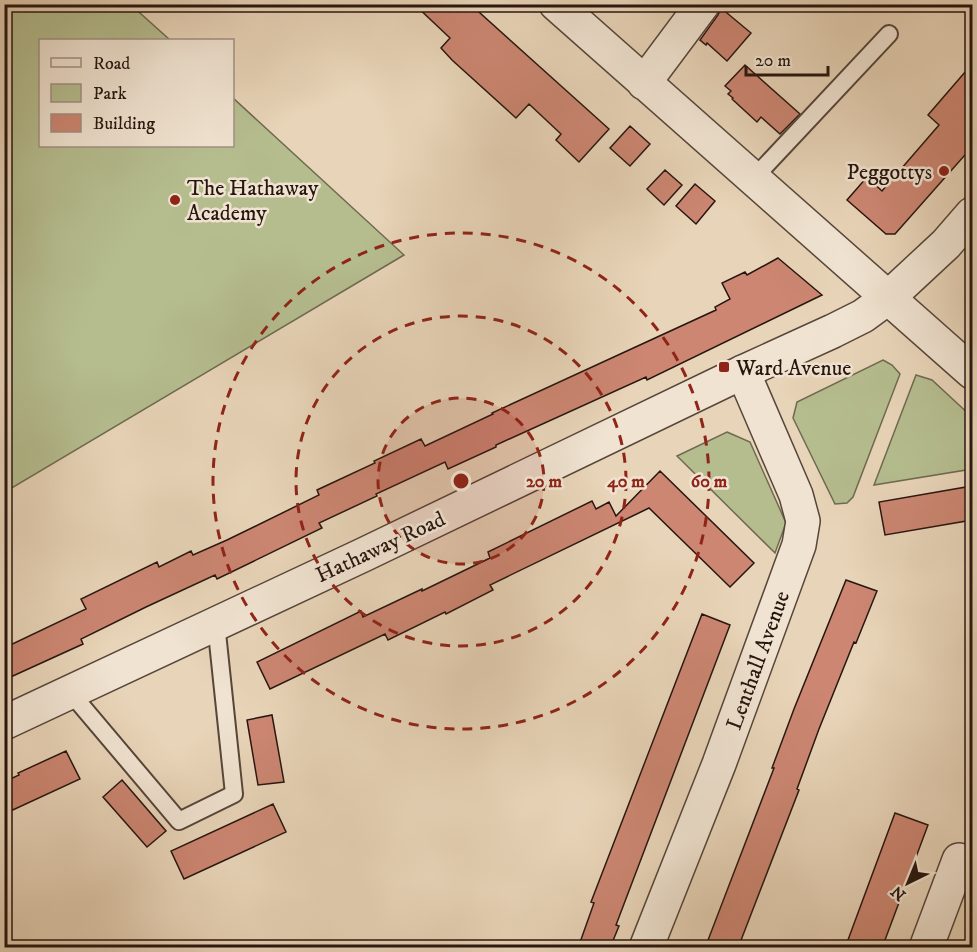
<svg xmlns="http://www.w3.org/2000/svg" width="977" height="952" font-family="'IM FELL DW Pica',serif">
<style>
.green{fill:#b5bd8f;stroke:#6e6a50;stroke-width:1.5}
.building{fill:#cc8672;stroke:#271610;stroke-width:1.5}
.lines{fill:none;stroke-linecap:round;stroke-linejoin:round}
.service-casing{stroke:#57463a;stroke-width:20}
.minor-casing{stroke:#57463a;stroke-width:36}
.tertiary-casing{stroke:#57463a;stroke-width:36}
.service{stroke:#f0e3d1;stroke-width:16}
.minor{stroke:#f0e3d1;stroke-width:33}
.tertiary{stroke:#f0e3d1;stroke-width:33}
.ring{fill:none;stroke:#8f2418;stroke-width:3;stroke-dasharray:10 8}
.poi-dot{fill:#8f2418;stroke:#f0e3d1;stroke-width:2}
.labels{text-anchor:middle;stroke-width:5;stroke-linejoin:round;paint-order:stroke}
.poi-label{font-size:22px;fill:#271610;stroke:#f0e3d1;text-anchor:start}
.street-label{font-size:22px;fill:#271610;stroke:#f0e3d1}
.centre{fill:#8f2418;stroke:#f0e3d1;stroke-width:3}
.ring-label{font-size:18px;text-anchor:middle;font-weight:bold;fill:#8f2418;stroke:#f0e3d1;stroke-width:5;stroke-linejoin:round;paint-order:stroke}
</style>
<rect width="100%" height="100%" fill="#e8d4b8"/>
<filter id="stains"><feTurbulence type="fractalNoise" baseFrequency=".00333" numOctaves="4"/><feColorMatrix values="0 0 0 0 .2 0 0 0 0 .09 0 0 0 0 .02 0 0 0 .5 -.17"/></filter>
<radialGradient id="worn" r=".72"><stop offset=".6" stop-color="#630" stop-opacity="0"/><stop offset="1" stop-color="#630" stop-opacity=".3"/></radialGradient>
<path class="green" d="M4,5H131L170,40H40V146H232L233,98L404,255L5,492Z
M883,360L892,365L900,374L853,497L847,503L835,504L793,418L797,402Z
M916,375L932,380L972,417V469L874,485Z
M727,432L750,442L786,523L775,553L677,456Z"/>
<path class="building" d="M414,4H470L609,129L579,162L556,140L561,134L529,104L516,118L452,60L441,48L450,38Z
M721,8L751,33L727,61L707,43L706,45L700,40L718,15Z
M972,64V147L895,234H886L847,200L867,177L882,191L939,125L928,115Z
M745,65L800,114L780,134L761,117L757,122L732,99L733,98L728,94L731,91L725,86Z
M630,126L650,144L630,166L610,148Z
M665,170L682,185L664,205L647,189Z
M695,184L715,201L696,224L676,206Z
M778,258L822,295L647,380L646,377L496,445V447L448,469L445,462L376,494L377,496L319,523L322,528L217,579L215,575L146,607L81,639L83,644L4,680V648L86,609L81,599L157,562L159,567L191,551L193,555L227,540L319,495L317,490L375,463L374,461L421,439L425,446L493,414L492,413L716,310L715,307L730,299L722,283L745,272L747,275Z
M660,471L754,563L730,587L649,508L490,585L493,590L446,614L445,612L388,640L385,634L270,689L257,662L361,611L363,617L422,589V591L490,558L488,552L592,501L596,509L609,502L616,516Z
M972,486V520L885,535L879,502Z
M846,580L877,591L856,643L854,642L819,729L797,789L799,790L738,948H705L774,768H772L794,709Z
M702,614L730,625L616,925L619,926L610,948H578L594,903L591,902Z
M272,715L284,782L258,785L247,720Z
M66,751L80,779L4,814V782L19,775L18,773Z
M122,780L166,831L147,847L103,797Z
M273,804L286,832L184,879L171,851Z
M895,813L928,825L882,948H845Z"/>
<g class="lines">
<defs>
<path id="service" d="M753,179L889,34
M70,692L179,821L234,794L216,623"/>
<path id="minor" d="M556,4L972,372
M644,83L703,4
M646,948L719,764L799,545L803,521L796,495L743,372
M926,948L959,860"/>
<path id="tertiary" d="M4,723L363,555L743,372L833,331L863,316L889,297L946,244L972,214"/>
</defs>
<use href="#service" class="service-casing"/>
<use href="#minor" class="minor-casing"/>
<use href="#tertiary" class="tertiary-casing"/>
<use href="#service" class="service"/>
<use href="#minor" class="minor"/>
<use href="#tertiary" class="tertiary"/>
</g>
<circle cx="461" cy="481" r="83" fill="#8f2418" fill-opacity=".12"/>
<g class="ring">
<circle cx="461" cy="481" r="83"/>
<circle cx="461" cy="481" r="165"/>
<circle cx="461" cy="481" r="248"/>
</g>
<g class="poi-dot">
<circle cx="944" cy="171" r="6"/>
<circle cx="175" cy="200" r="6"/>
<rect x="718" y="361" width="12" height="12" rx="3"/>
</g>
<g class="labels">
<g class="poi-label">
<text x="932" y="179" text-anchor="end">Peggottys</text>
<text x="187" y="195">The Hathaway<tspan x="187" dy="25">Academy</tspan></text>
<text x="736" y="375">Ward Avenue</text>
</g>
<g class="street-label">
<text transform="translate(380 546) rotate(-25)" y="8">Hathaway Road</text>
<text transform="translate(757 660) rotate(-70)" y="8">Lenthall Avenue</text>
</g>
</g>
<circle cx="461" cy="481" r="9" class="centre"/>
<g class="ring-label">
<text x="544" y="487">20 m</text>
<text x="626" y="487">40 m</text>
<text x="709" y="487">60 m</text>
</g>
<rect width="977" height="952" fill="none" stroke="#e8d4b8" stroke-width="24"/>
<rect x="6" y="6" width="965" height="940" fill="none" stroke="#271610" stroke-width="3"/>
<rect x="12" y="12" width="953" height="928" fill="none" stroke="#271610" stroke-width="1.5"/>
<rect x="39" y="39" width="195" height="108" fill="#f0e3d1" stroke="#a09184" stroke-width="1.5"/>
<rect x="51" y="58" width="30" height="9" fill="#f0e3d1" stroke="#a09184" stroke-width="1.5"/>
<text x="93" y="69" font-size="18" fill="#271610">Road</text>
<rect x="51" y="84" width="30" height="18" fill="#b5bd8f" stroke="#a09184" stroke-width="1.5"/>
<text x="93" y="99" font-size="18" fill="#271610">Park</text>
<rect x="51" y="114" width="30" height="18" fill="#cc8672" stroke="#a09184" stroke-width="1.5"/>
<text x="93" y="129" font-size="18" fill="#271610">Building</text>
<g transform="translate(908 883) rotate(223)" stroke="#f0e3d1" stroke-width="4.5" paint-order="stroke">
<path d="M0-4.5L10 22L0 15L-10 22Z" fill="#271610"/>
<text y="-9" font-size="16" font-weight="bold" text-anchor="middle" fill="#271610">N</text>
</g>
<path d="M746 66v9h82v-9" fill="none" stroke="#271610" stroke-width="3"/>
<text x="755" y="66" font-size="18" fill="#271610" stroke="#f0e3d1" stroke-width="4.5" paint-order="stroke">20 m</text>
<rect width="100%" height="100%" filter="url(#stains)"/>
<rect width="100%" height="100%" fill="url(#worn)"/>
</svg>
